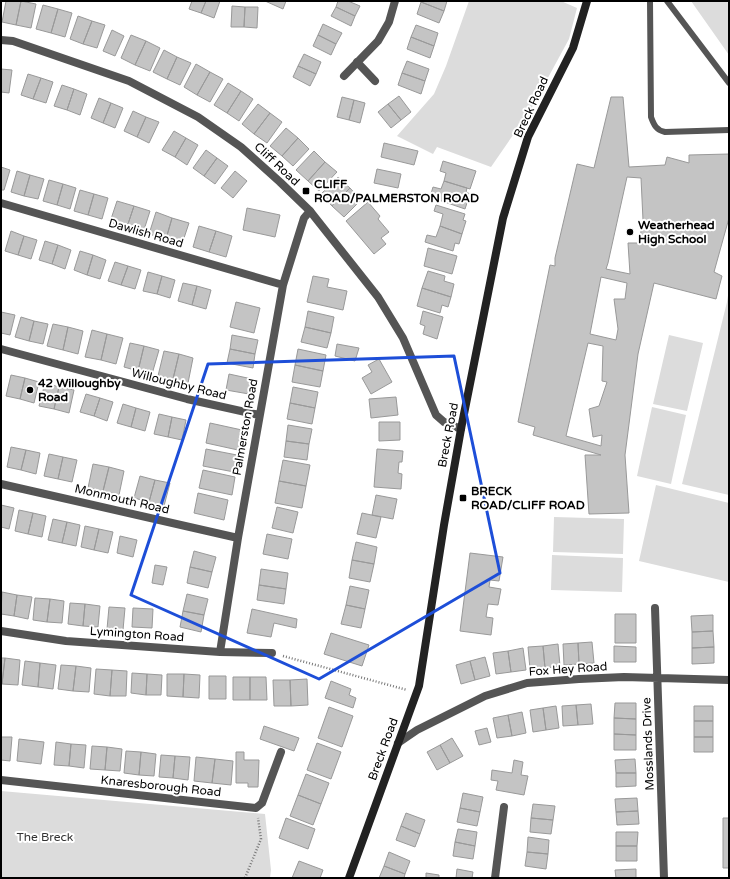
<svg xmlns="http://www.w3.org/2000/svg" width="730" height="879" font-family="'Varela Round',sans-serif">
<style>
.green{fill:#dcdcdc}
.building{fill:#c4c4c4;stroke:#999;fill-rule:evenodd}
.lines{fill:none;stroke-linecap:round;stroke-linejoin:round}
.path{stroke:#777;stroke-width:2.5;stroke-dasharray:1 2;stroke-linecap:butt}
.service{stroke:#555;stroke-width:6}
.minor{stroke:#555;stroke-width:8}
.tertiary{stroke:#555;stroke-width:8}
.secondary{stroke:#222;stroke-width:8}
.marked{fill:none;stroke:#1d4ed8;stroke-width:3;stroke-linejoin:round}
.poi-dot{fill:#000;stroke:#fff;stroke-width:1.5}
.labels{text-anchor:middle;stroke-width:4;stroke-linejoin:round;paint-order:stroke}
.street-label{font-size:12px;fill:#000;stroke:#fff}
.poi-label{font-size:12px;font-weight:bold;fill:#000;stroke:#fff;text-anchor:start}
.park-label{font-size:12px;fill:#333;stroke:#fff}
</style>
<rect width="100%" height="100%" fill="#fff"/>
<path class="green" d="M469,1H561L577,8L569,39L531,109L491,167L437,147L433,154L397,136L434,94L446,66Z
M691,1H727L729,5V55Z
M729,289V495L682,484L727,302Z
M669,335L703,343L687,411L653,404Z
M652,407L686,415L671,484L637,476Z
M656,485L729,503V582L639,561Z
M554,517L624,519L623,554L553,552Z
M552,555L623,558L622,592L551,590Z
M1,791L265,814L271,870L270,878H1Z"/>
<path class="building" d="M6,1H21L16,25L2,22Z
M21,1L36,4L31,28L16,25Z
M192,1H206L201,13L189,9Z
M206,1H220L214,18L201,13Z
M265,1H286L283,9Z
M338,1H348L360,6L355,16L336,7Z
M422,1H447L444,11L421,2Z
M421,2L444,11L439,23L417,14Z
M43,5L58,9L51,33L36,29Z
M232,6L245,7L244,27H231Z
M245,7H258L257,28L244,27Z
M336,7L355,16L351,26L331,16Z
M58,9L72,13L65,37L51,33Z
M78,16L92,21L83,44L70,39Z
M92,21L105,25L97,48L83,44Z
M323,24L342,33L336,44L318,35Z
M416,25L438,33L434,46L411,37Z
M112,30L124,36L115,56L103,51Z
M131,35L146,41L135,65L121,58Z
M318,35L336,44L331,55L313,46Z
M411,37L434,46L430,58L407,49Z
M146,41L160,48L150,71L135,65Z
M164,50L177,57L167,79L153,72Z
M304,54L321,62L316,74L298,66Z
M177,57L191,63L180,85L167,79Z
M407,61L429,69L425,81L402,73Z
M196,64L210,72L197,95L184,87Z
M298,66L316,74L310,86L293,77Z
M1,69L12,70L9,93L1,92Z
M210,72L223,79L210,102L197,95Z
M402,73L425,81L421,94L398,85Z
M28,74L41,78L33,99L21,95Z
M41,78L53,82L46,103L33,99Z
M228,83L241,91L227,113L214,105Z
M62,85L74,89L67,110L54,106Z
M74,89L87,94L80,115L67,110Z
M241,91L253,99L239,121L227,113Z
M399,96L411,112L401,120L388,104Z
M342,97L354,100L349,120L337,117Z
M611,97H623L629,167L665,165L667,157L689,163V155L729,154V218L714,272L722,276L716,299L654,283L638,354L625,455L629,513L589,514L585,455H601L533,435L535,427L518,422L550,265L555,266V258L577,164L594,168ZM627,177L641,178L643,220L639,243H628L630,274L606,269L608,263ZM601,277L627,283L625,299H614L618,329L616,340L590,334ZM588,343L603,346L602,381L607,382L599,406L589,409L593,437L602,435L601,446L566,436Z
M99,98L111,103L103,123L91,118Z
M354,100L365,103L360,123L349,120Z
M111,103L123,108L115,128L103,123Z
M258,104L270,113L254,134L242,124Z
M388,104L401,120L391,128L378,112Z
M133,111L146,117L137,137L124,131Z
M270,113L282,122L267,143L254,134Z
M146,117L159,122L149,143L137,137Z
M286,128L298,138L282,156L270,146Z
M174,131L186,138L175,157L162,150Z
M186,138L198,145L187,165L175,157Z
M298,138L309,149L293,166L282,156Z
M384,143L418,151L414,165L381,157Z
M206,150L217,158L204,176L193,168Z
M314,151L325,162L308,181L296,170Z
M217,158L228,166L215,184L204,176Z
M443,161L476,171L470,189L444,181L446,173L440,171Z
M325,162L337,172L319,191L308,181Z
M1,167L10,170L4,190H1Z
M377,169L401,174L398,188L374,183Z
M17,171L30,175L24,196L11,192Z
M235,171L247,181L233,198L221,188Z
M30,175L44,179L38,199L24,196Z
M338,177L350,188L332,206L321,194Z
M49,180L63,184L57,205L43,201Z
M444,181L467,188L466,192L470,194L465,209L430,197L433,187L441,189Z
M63,184L76,188L70,209L57,205Z
M350,188L361,200L344,217L332,206Z
M80,190L94,194L88,215L74,211Z
M94,194L108,198L102,219L88,215Z
M117,201L134,206L127,227L110,222Z
M368,202L380,216L378,219L389,232L381,238L386,244L374,254L346,221Z
M436,205L465,214L463,220L466,221L462,234L440,226L443,214L434,211Z
M134,206L150,211L143,233L127,227Z
M247,208L280,215L275,237L243,230Z
M156,212L172,218L166,239L149,234Z
M172,218L189,223L182,244L166,239Z
M199,226L216,231L209,252L193,247Z
M440,226L462,234L459,244L455,243L453,251L425,242L427,235L436,237Z
M11,231L24,236L18,255L5,251Z
M216,231L232,236L226,257L209,252Z
M24,236L37,240L31,259L18,255Z
M45,241L58,245L52,264L39,260Z
M58,245L71,250L65,269L52,264Z
M428,248L457,256L452,274L424,266Z
M80,251L93,255L87,275L74,270Z
M93,255L106,260L100,279L87,275Z
M115,262L128,266L121,285L108,281Z
M128,266L141,270L135,289L121,285Z
M428,271L445,276L444,281L454,284L451,297L422,288Z
M148,272L162,276L157,294L143,291Z
M162,276L175,280L170,298L157,294Z
M313,276L329,279L327,287L347,291L343,310L307,302Z
M183,283L197,286L192,305L178,301Z
M197,286L211,290L206,309L192,305Z
M422,288L451,297L448,307L442,305L440,313L417,306Z
M236,302L260,308L254,333L230,327Z
M308,311L334,317L331,333L305,327Z
M423,311L443,317L437,339L423,334L425,326L420,324Z
M1,312L15,315L10,335L1,333Z
M21,317L34,321L29,341L15,337Z
M34,321L48,324L43,344L29,341Z
M53,324L68,327L63,350L47,346Z
M68,327L83,331L78,354L63,350Z
M305,327L331,333L327,348L301,342Z
M92,330L107,334L101,360L85,357Z
M107,334L123,338L116,364L101,360Z
M232,335L258,340L255,354L230,349Z
M130,343L144,346L138,371L124,367Z
M337,344L359,348L355,361L335,356Z
M144,346L159,350L152,374L138,371Z
M230,349L255,354L253,368L227,363Z
M298,349L326,355L323,371L295,365Z
M164,351L179,354L173,379L158,376Z
M179,354L193,358L188,383L173,379Z
M379,359L392,382L371,394L362,378L372,372L368,365Z
M295,365L323,371L320,387L292,382Z
M229,374L252,379L249,394L226,390Z
M11,375L25,378L20,399L6,396Z
M25,378L39,382L34,403L20,399Z
M45,383L59,387L54,409L39,406Z
M59,387L74,390L69,413L54,409Z
M293,387L318,392L315,408L290,403Z
M86,394L100,398L94,416L80,412Z
M396,397L398,415L371,418L369,399Z
M100,398L113,402L107,421L94,416Z
M290,403L315,408L312,424L287,419Z
M123,404L136,408L131,427L117,423Z
M136,408L150,412L145,431L131,427Z
M159,414L172,417L168,437L154,434Z
M172,417L186,420L182,440L168,437Z
M379,422H400V440L379,441Z
M210,423L242,430L238,450L206,443Z
M288,425L312,429L309,444L286,441Z
M286,441L309,444L307,460L284,457Z
M11,447L26,450L21,470L7,467Z
M206,449L237,455L234,472L203,466Z
M377,449L403,451L402,462H399L398,473L402,474L401,489L374,487Z
M26,450L40,453L36,474L21,470Z
M49,454L63,457L58,479L44,476Z
M63,457L77,460L72,482L58,479Z
M283,460L310,465L306,486L279,481Z
M93,464L109,467L103,491L88,488Z
M109,467L124,471L119,495L103,491Z
M203,470L235,477L232,495L199,488Z
M140,476L155,480L149,502L134,498Z
M155,480L170,483L164,506L149,502Z
M279,481L306,486L302,508L275,503Z
M198,493L228,500L224,520L194,513Z
M376,495L397,499L393,519L372,515Z
M1,505L14,508L9,529L1,527Z
M277,507L298,512L293,533L272,528Z
M19,510L33,513L28,534L15,531Z
M33,513L46,516L42,537L28,534Z
M362,513L381,517L376,538L357,534Z
M53,519L67,522L62,543L48,540Z
M67,522L80,525L76,546L62,543Z
M85,526L99,529L94,550L81,547Z
M99,529L113,532L108,553L94,550Z
M267,534L292,539L288,559L263,554Z
M120,536L137,540L133,557L117,553Z
M356,542L377,547L374,564L352,560Z
M194,551L216,557L212,572L190,567Z
M470,553L503,557L499,581L490,580L489,587L501,589L498,605L488,604L486,617L493,618L491,635L460,631Z
M352,560L374,564L370,582L349,578Z
M155,565L167,567L163,585L152,583Z
M190,567L212,572L208,588L187,583Z
M261,569L288,573L286,589L259,585Z
M259,585L286,589L284,604L257,600Z
M350,586L369,590L365,609L346,605Z
M2,592L17,595L14,616L1,614Z
M187,594L208,599L204,615L183,611Z
M17,595L32,597L28,619L14,616Z
M35,598L50,599L47,622L33,620Z
M50,599L64,601L62,623L47,622Z
M70,603L85,604L83,626L68,624Z
M85,604L100,606L98,627L83,626Z
M346,605L365,609L361,628L341,624Z
M109,607L125,608L123,630L107,629Z
M133,608L153,609L152,628L132,627Z
M252,609L297,619L296,628L274,623L271,637L247,633Z
M183,611L204,615L201,632L180,627Z
M615,614H636V643H615Z
M713,615V631L692,632L691,616Z
M713,631L714,647L692,648V632Z
M331,633L369,645L362,666L324,654Z
M592,642L594,663L579,664L578,643Z
M578,643L579,664L564,665L563,644Z
M558,644L560,666L545,668L543,646Z
M543,646L545,668L530,669L528,647Z
M614,646L636,647V662H614Z
M714,647V663L692,664V648Z
M523,648L526,670L511,672L508,651Z
M508,651L511,672L496,674L493,653Z
M485,657L490,676L475,680L470,661Z
M1,658H5L2,684L1,683Z
M5,658L20,660L18,685L2,684Z
M25,661L40,663L38,687L22,685Z
M470,661L475,680L461,684L456,665Z
M40,663L56,665L53,689L38,687Z
M61,665L76,666L73,691L58,689Z
M76,666L91,668L89,692L73,691Z
M96,669L112,670L110,696L94,694Z
M112,670L127,671L126,696H110Z
M132,673L147,674L146,695L131,693Z
M147,674L162,675L161,695H146Z
M167,674H184L183,697L167,696Z
M184,674L200,675L199,698L183,697Z
M209,676H226V699H209Z
M233,677H250V700H233Z
M250,677H266L267,700H250Z
M307,679L308,705L291,706L290,680Z
M273,680H290L291,706H274Z
M331,681L351,689L349,695L356,698L353,708L325,698Z
M615,703H636V719L614,718Z
M591,704L593,724L578,725L576,705Z
M576,705L578,725L563,726L562,706Z
M556,706L559,728L546,730L543,708Z
M694,706H713V721H694Z
M329,707L353,716L342,747L318,738Z
M543,708L546,730L533,732L530,710Z
M522,712L526,733L512,736L508,715Z
M508,715L512,736L497,738L493,718Z
M614,718L636,719V735L614,734Z
M694,721H713V737H694Z
M264,726L299,738L294,751L260,739Z
M487,728L491,742L479,745L475,731Z
M614,734L636,735V750H614Z
M1,737H12L10,761L1,760Z
M694,737H713V752H694Z
M452,738L463,756L450,763L440,745Z
M19,739L44,742L41,764L17,761Z
M56,742L71,744L69,766L54,765Z
M317,743L341,752L331,779L307,770Z
M71,744L86,745L84,768L69,766Z
M440,745L450,763L437,770L427,752Z
M92,746L107,747L105,770L90,769Z
M107,747L122,749L120,771L105,770Z
M126,751L141,752L139,775L124,773Z
M141,752L156,754L154,776L139,775Z
M236,752H244V760H259L258,787H248V783H236Z
M161,755L175,756L173,778L159,777Z
M175,756L190,757L188,780L173,778Z
M196,757L215,759L212,783L194,781Z
M215,759L233,761L231,785L212,783Z
M635,759L636,773H616L615,760Z
M514,760L523,762L521,775L528,776L524,795L496,790L498,781L491,780L492,770L512,773Z
M616,773H636V786L616,787Z
M306,774L329,783L321,804L298,795Z
M463,793L483,797L480,812L460,808Z
M298,795L321,804L313,825L290,816Z
M637,798L638,811L616,812L615,799Z
M533,804L555,806L553,820L531,818Z
M460,808L480,812L477,826L457,822Z
M638,811L639,824L617,825L616,812Z
M406,813L425,820L420,834L401,826Z
M286,818L315,829L308,849L279,838Z
M531,818L553,820L551,834L530,832Z
M723,818H729V868H723Z
M401,826L420,834L415,847L396,840Z
M458,829L477,832L475,846L455,842Z
M616,832H638L637,846H616Z
M528,837L549,840L548,854L527,852Z
M455,842L475,846L473,859L453,856Z
M616,846H637V861H616Z
M389,852L410,861L405,874L384,866Z
M527,852L548,854L546,869L525,866Z
M299,861L323,870L320,878H292Z
M384,866L405,874L404,878H379Z
M457,869L473,872L472,878H456Z
M636,869V878H616L615,870Z
M426,873L439,875V878H426Z"/>
<g class="lines">
<path class="path" d="M283,656L407,690
M245,878L261,839L258,818"/>
<path class="service" d="M650,1L651,117C654,125 656,130 665,132L729,130
M667,1L729,83"/>
<path class="minor" d="M357,62L375,81
M344,76L378,41L389,22L395,1
M1,203L283,285
M1,349L187,399L259,415
M1,484L238,538
M655,608L664,878
M1,631L66,641L220,652L272,653
M220,652L238,538L283,285L304,218L310,211
M398,743L417,730L485,696L527,683L579,679L624,677L729,680
M1,780L256,808L262,803L281,752
M495,878L504,807"/>
<path class="tertiary" d="M1,40L13,41L129,81L198,117L241,147L280,182L310,211L378,297L403,338L436,415L444,422L461,429"/>
<path class="secondary" d="M349,878L419,686L444,525L461,429L503,218L528,137L573,48L587,1"/>
</g>
<path class="marked" d="M454,356L500,573L319,679L131,595L208,364Z"/>
<g class="poi-dot">
<rect x="302" y="187" width="8" height="8" rx="2"/>
<circle cx="630" cy="232" r="4"/>
<circle cx="30" cy="390" r="4"/>
<rect x="459" y="494" width="8" height="8" rx="2"/>
</g>
<g class="labels">
<g class="street-label">
<text transform="translate(531 107) rotate(-65)" y="4">Breck Road</text>
<text transform="translate(277 164) rotate(43)" y="4">Cliff Road</text>
<text transform="translate(146 233) rotate(16)" y="4">Dawlish Road</text>
<text transform="translate(179 384) rotate(14)" y="4">Willoughby Road</text>
<text transform="translate(245 427) rotate(-80)" y="4">Palmerston Road</text>
<text transform="translate(448 435) rotate(-79)" y="4">Breck Road</text>
<text transform="translate(122 499) rotate(13)" y="4">Monmouth Road</text>
<text transform="translate(137 634) rotate(4)" y="4">Lymington Road</text>
<text transform="translate(568 669) rotate(-4)" y="4">Fox Hey Road</text>
<text transform="translate(648 744) rotate(-92)" y="4">Mosslands Drive</text>
<text transform="translate(383 749) rotate(-70)" y="4">Breck Road</text>
<text transform="translate(161 786) rotate(6)" y="4">Knaresborough Road</text>
</g>
<g class="poi-label">
<text x="314" y="188">CLIFF<tspan x="314" dy="14">ROAD/PALMERSTON ROAD</tspan></text>
<text x="638" y="229">Weatherhead<tspan x="638" dy="14">High School</tspan></text>
<text x="38" y="387">42 Willoughby<tspan x="38" dy="14">Road</tspan></text>
<text x="471" y="495">BRECK<tspan x="471" dy="14">ROAD/CLIFF ROAD</tspan></text>
</g>
<g class="park-label">
<text x="45" y="841">The Breck</text>
</g>
</g>
<rect width="730" height="879" fill="none" stroke="#000000" stroke-width="4"/>
</svg>
